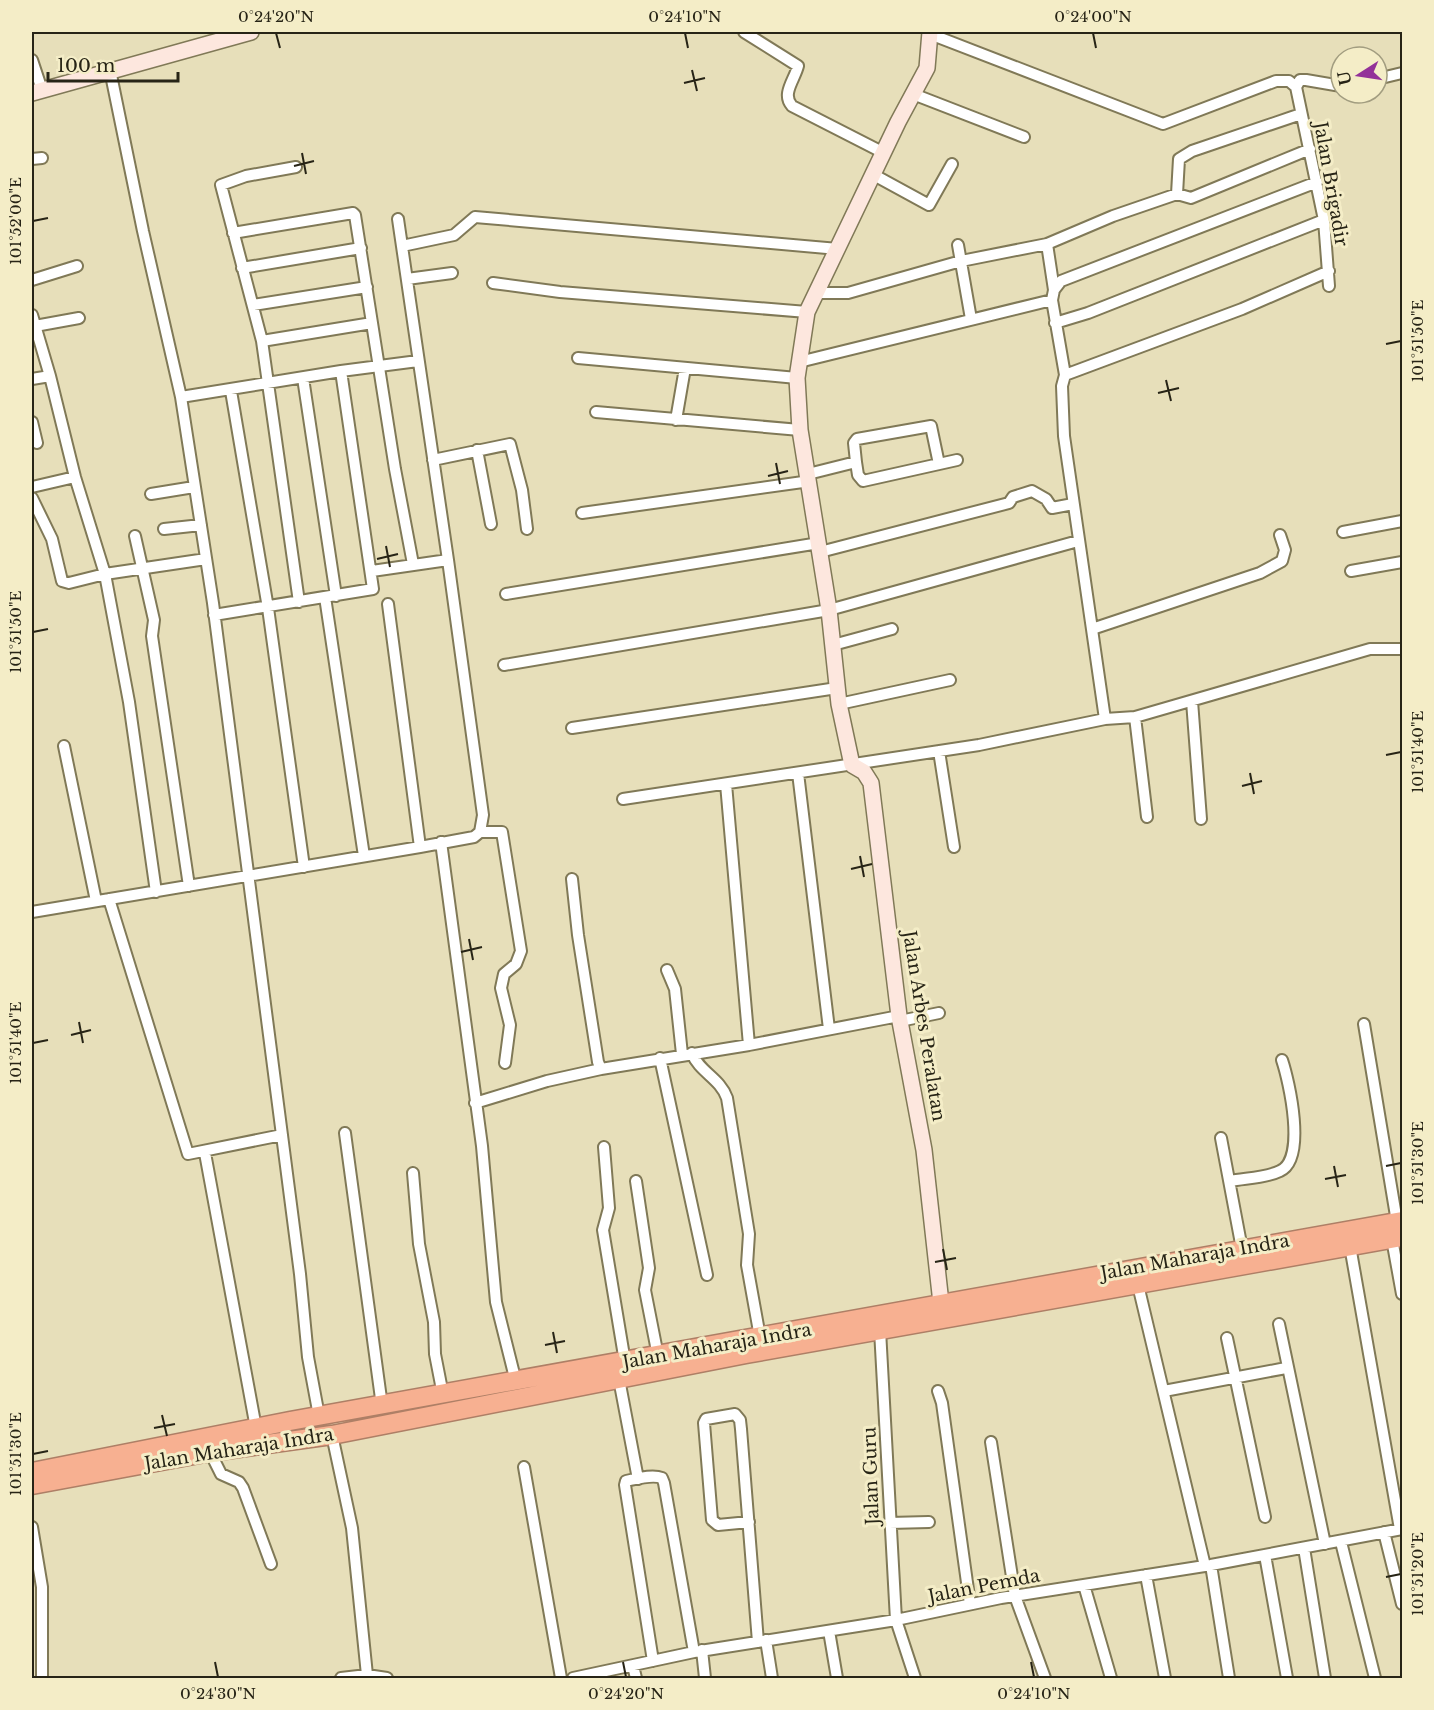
<svg xmlns="http://www.w3.org/2000/svg" width="1434" height="1710" font-family="'Libre Baskerville',serif">
<style>
.lines{fill:none;stroke-linecap:round;stroke-linejoin:round}
.street-casing{stroke:#807957;stroke-width:14}
.secondary-casing{stroke:#807957;stroke-width:18}
.highway-casing{stroke:#ae7f66;stroke-width:21}
.street{stroke:#fff;stroke-width:10}
.secondary{stroke:#fde7de;stroke-width:15}
.highway{stroke:#f7b091;stroke-width:18}
.ticks{fill:none;stroke:#272416;stroke-width:2}
.labels{text-anchor:middle;stroke-width:6;stroke-linejoin:round;paint-order:stroke}
.street-label{font-size:18px;fill:#272416;stroke:#f4edc7}
.neatline{fill:none;stroke:#272416;stroke-width:2}
.ticks-label{font-size:15px;text-anchor:middle;fill:#272416}
</style>
<rect width="100%" height="100%" fill="#e7dfba"/>
<g class="lines">
<defs>
<path id="street" d="M744,32L798,66C795,79 781,94 792,106L884,153
M930,34L1163,124L1276,81H1289L1296,87L1300,80H1306L1341,86
M32,60L42,90
M110,70L143,231L181,397L213,603L300,1274L308,1357L319,1416
M1377,79L1402,73
M1296,87L1324,220L1329,286
M913,94L1024,137
M32,159L42,158
M296,167L246,176L221,185L262,341L299,602
M874,175L929,205L952,164
M1177,194L1179,159L1192,151L1301,114
M233,233L353,213L355,215L395,469L413,564
M958,245L971,319
M402,246L454,235L475,217L838,249
M242,268L361,248
M407,279L452,273
M32,280L77,266
M493,283L560,292L807,312
M1054,290L1047,244L1113,216L1177,194L1191,198L1310,149
M816,293H848L961,261L1047,244
M253,305L367,287
M32,315L50,376L75,477L105,574L206,559
M1055,323L1088,313L1324,220
M35,326L79,318
M262,341L372,323
M578,358L797,378
M799,362L1052,300
M1065,375L1052,300L1054,290L1061,281L1317,182
M303,378L336,596
M32,379L50,376
M231,391L268,608L304,867
M181,397L341,371L418,361
M596,412L800,430
M676,420L685,368
M32,422L37,443
M477,450L491,524
M433,460L510,444L522,490L527,529
M856,462L858,475L863,481L957,460
M808,474L856,462L854,443L857,439L931,426L939,464
M32,487L75,477
M151,494L194,487
M32,498L52,539L62,581L69,583L105,574L129,702L156,892
M582,513L810,481
M164,529L201,525
M1343,532L1402,521
M135,536L154,620L152,636L189,886
M820,552L1009,503L1013,497L1032,491L1046,499L1052,508L1073,504
M448,560L483,815L480,832
M372,571L448,560L398,219
M1351,571L1402,562
M506,594L819,543
M325,597L364,856
M388,604L420,847
M214,615L373,589L341,371
M1092,629L1260,573L1282,561L1285,550L1280,535
M833,645L892,629
M504,665L829,610L1078,541
M1192,701L1201,819
M839,704L950,680
M1135,717L1147,817
M1105,719L1064,436L1062,386L1065,375L1242,309L1329,271
M572,728L837,688
M64,746L96,901
M939,751L954,847
M798,773L829,1029
M726,784L749,1045
M623,799L979,745L1105,719L1135,717L1370,649H1402
M441,842L482,1146L496,1302L516,1382
M572,879L578,935L598,1062L601,1069L749,1045L899,1016
M109,899L188,1154L282,1135
M32,912L420,847L474,837L480,832H502L521,951L516,964L504,974L501,988L510,1025L505,1063
M667,970L675,989L682,1054
M900,1021L939,1013
M1364,1024L1397,1222
M692,1053C699,1072 720,1078 727,1098L749,1234L747,1265L760,1337
M660,1058L707,1275
M475,1103L547,1081L601,1069
M345,1133L382,1406
M1221,1138L1242,1249
M604,1147L609,1208L603,1230L625,1362
M205,1153L256,1428
M413,1173L419,1244L434,1322L435,1354L443,1395
M636,1181L649,1268L645,1290L658,1356
M1230,1181C1245,1178 1266,1178 1280,1171C1307,1159 1289,1081 1282,1060
M1392,1239L1402,1294
M1350,1246L1400,1529
M1138,1285L1205,1566
M1279,1324L1325,1544
M880,1330L896,1620L915,1678
M1227,1338L1265,1517
M619,1379L638,1479
M938,1391L942,1403L970,1604
M1164,1391L1286,1368
M332,1435L352,1528L367,1675
M991,1442L1015,1596L1045,1678
M210,1452L221,1474L239,1482L243,1488L271,1564
M524,1467L561,1678
M749,1522L718,1525L712,1520L704,1423L706,1419L735,1414L740,1420L741,1429L758,1642
M889,1523L929,1522
M32,1527L42,1587V1678
M1384,1532L1402,1604
M1341,1542L1375,1678
M1304,1548L1325,1678
M1265,1555L1287,1678
M1211,1565L1229,1678
M1146,1575L1165,1678
M1084,1585L1111,1678
M829,1631L837,1678
M766,1640L772,1678
M702,1650L705,1678
M653,1661L625,1485L626,1481C636,1479 652,1474 662,1478L664,1483L694,1652
M633,1666L636,1678
M341,1678L367,1675L387,1678
M573,1678L694,1652L896,1620L1001,1598L1211,1565L1402,1529"/>
<path id="secondary" d="M930,32L927,68L898,122L807,312L797,378L800,430L829,610L839,704L852,765L864,772L871,783L899,1016L924,1150L941,1303
M32,93L251,32"/>
<path id="highway" d="M32,1472L290,1421L1402,1221
M32,1485L210,1452L332,1435L746,1354L1402,1237"/>
</defs>
<use href="#street" class="street-casing"/>
<use href="#secondary" class="secondary-casing"/>
<use href="#highway" class="highway-casing"/>
<use href="#street" class="street"/>
<use href="#secondary" class="secondary"/>
<use href="#highway" class="highway"/>
</g>
<path class="ticks" d="M276,33L280,48M685,33L688,48M1093,33L1096,48M692,70L697,91M684,83L705,78M302,153L306,174M294,166L314,161M33,221L48,218M1386,344L1401,341M1166,380L1171,401M1158,393L1179,388M776,463L780,484M768,476L788,471M386,546L390,567M377,559L398,554M33,632L48,629M1386,755L1401,752M1250,773L1254,794M1242,786L1262,781M860,856L864,877M851,869L872,864M469,939L473,960M461,952L482,947M79,1022L83,1043M71,1035L91,1030M33,1043L48,1040M1334,1166L1338,1187M1386,1166L1401,1163M1325,1179L1346,1175M943,1249L947,1270M935,1262L956,1258M553,1332L557,1353M545,1345L565,1341M162,1415L167,1436M154,1428L175,1424M33,1454L48,1451M1386,1577L1401,1574M215,1662L218,1677M623,1662L626,1677M1031,1662L1034,1677"/>
<g class="labels">
<g class="street-label">
<text transform="translate(1331 184) rotate(80)" y="6">Jalan Brigadir</text>
<text transform="translate(924 1026) rotate(81)" y="6">Jalan Arbes Peralatan</text>
<text transform="translate(1195 1257) rotate(-10)" y="6">Jalan Maharaja Indra</text>
<text transform="translate(717 1346) rotate(-10)" y="6">Jalan Maharaja Indra</text>
<text transform="translate(239 1449) rotate(-9)" y="6">Jalan Maharaja Indra</text>
<text transform="translate(871 1476) rotate(-92)" y="6">Jalan Guru</text>
<text transform="translate(984 1586) rotate(-11)" y="6">Jalan Pemda</text>
</g>
</g>
<rect width="1434" height="1710" fill="none" stroke="#f4edc7" stroke-width="66"/>
<g transform="translate(1359 75) rotate(258)"><circle r="28" fill="#f4edc7" stroke="#a29d80" stroke-width="1.5"/>
<path d="M0-4.5L10 22L0 15L-10 22Z" fill="#933199"/>
<text y="-9" font-size="16" font-weight="bold" text-anchor="middle" fill="#272416">U</text>
</g>
<path d="M48 72v9h130v-9" fill="none" stroke="#272416" stroke-width="3"/>
<text x="57" y="72" font-size="18" fill="#272416" stroke="#f4edc7" stroke-width="4.5" paint-order="stroke">100 m</text>
<rect x="33" y="33" width="1368" height="1644" class="neatline"/>
<g class="ticks-label">
<text x="276" y="22">0°24'20"N</text>
<text x="685" y="22">0°24'10"N</text>
<text x="1093" y="22">0°24'00"N</text>
<text transform="translate(16 221) rotate(-90)" y="5">101°52'00"E</text>
<text transform="translate(1418 341) rotate(-90)" y="5">101°51'50"E</text>
<text transform="translate(16 632) rotate(-90)" y="5">101°51'50"E</text>
<text transform="translate(1418 752) rotate(-90)" y="5">101°51'40"E</text>
<text transform="translate(16 1043) rotate(-90)" y="5">101°51'40"E</text>
<text transform="translate(1418 1163) rotate(-90)" y="5">101°51'30"E</text>
<text transform="translate(16 1454) rotate(-90)" y="5">101°51'30"E</text>
<text transform="translate(1418 1574) rotate(-90)" y="5">101°51'20"E</text>
<text x="218" y="1699">0°24'30"N</text>
<text x="626" y="1699">0°24'20"N</text>
<text x="1034" y="1699">0°24'10"N</text>
</g>
</svg>
